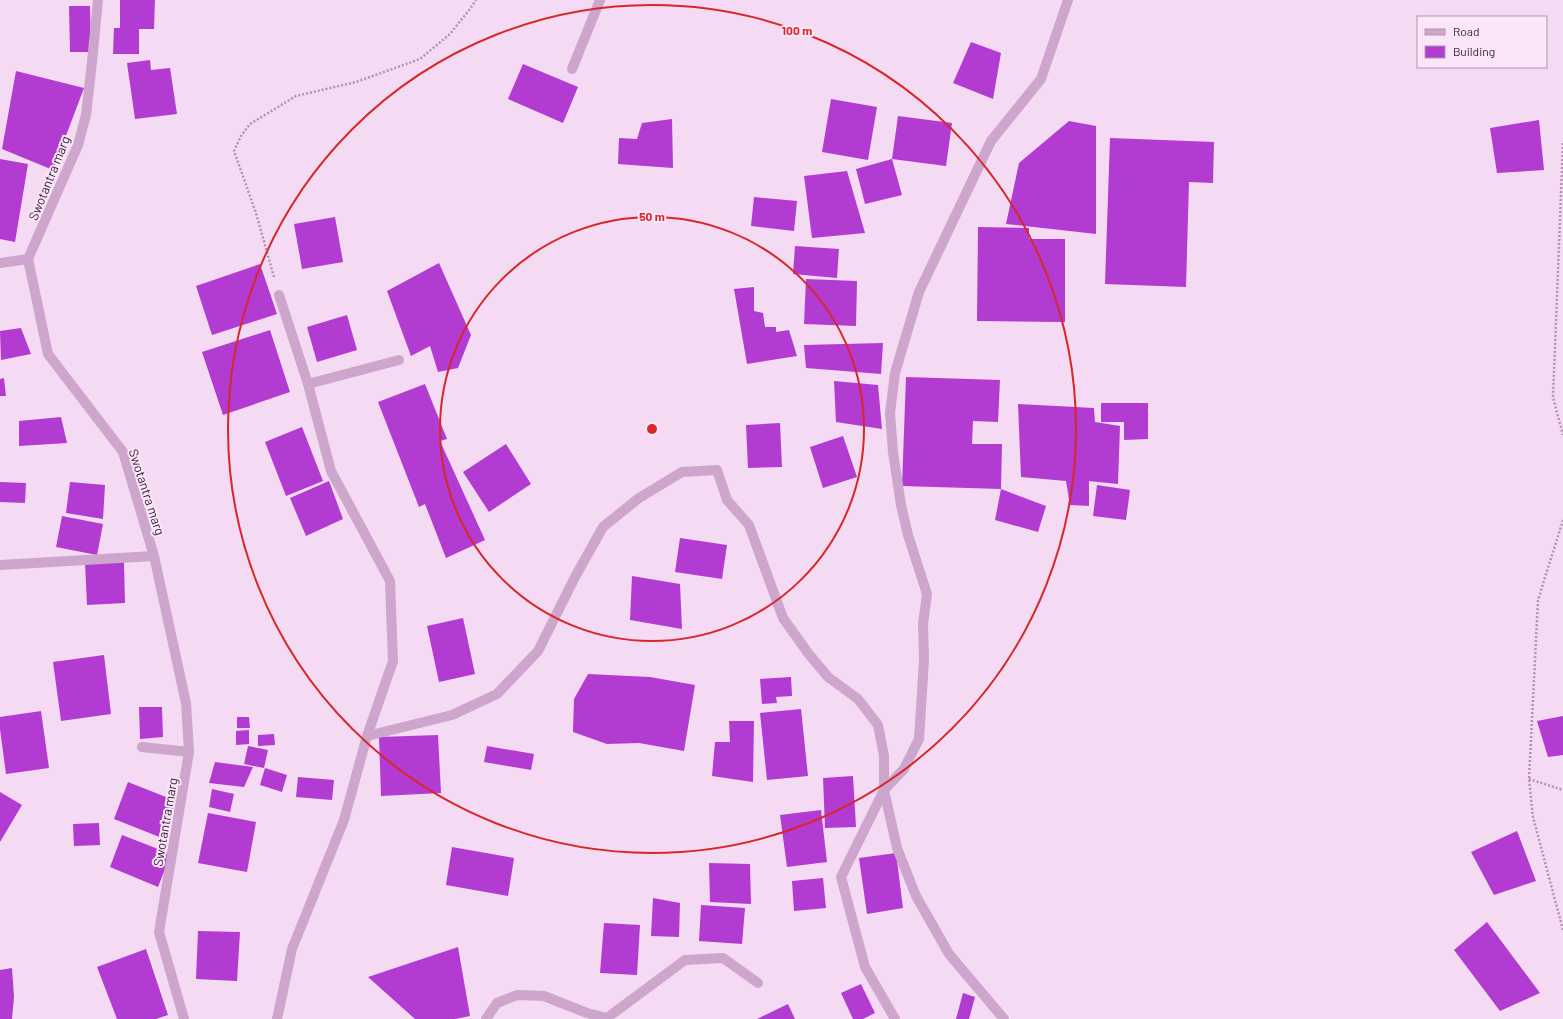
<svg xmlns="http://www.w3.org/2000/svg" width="1563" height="1019" font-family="Barlow,sans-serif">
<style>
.building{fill:#b23bd1}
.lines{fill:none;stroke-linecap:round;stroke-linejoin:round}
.path{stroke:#b88fb9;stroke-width:2.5;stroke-dasharray:2 2;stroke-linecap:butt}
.minor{stroke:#cda5cd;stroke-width:10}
.ring{fill:none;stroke:#d62828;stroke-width:2}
.labels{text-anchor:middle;stroke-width:4;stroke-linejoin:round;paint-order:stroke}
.street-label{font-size:13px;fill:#362738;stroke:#fbe6f9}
.centre{fill:#d62828;stroke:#fbe6f9;stroke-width:2}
.ring-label{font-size:12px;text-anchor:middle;font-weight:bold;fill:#d62828;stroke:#fbe6f9;stroke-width:4;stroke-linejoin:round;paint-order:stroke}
</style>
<rect width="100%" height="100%" fill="#f4daf2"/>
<path class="building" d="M120,0H155L154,29H139V54H113L114,28H120Z
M69,6H90L91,52H70Z
M971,42L1001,53L993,99L953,83Z
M150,60L151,70L170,68L177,114L135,119L127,63Z
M523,64L578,87L563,123L508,99Z
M16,71L84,88L53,170L2,149Z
M831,99L877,107L868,160L822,152Z
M898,116L952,123L946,166L892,159Z
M672,119L673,168L618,164L619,138L637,139L642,123Z
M1539,120L1544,170L1497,173L1490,128Z
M1069,121L1096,126V234L1006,224L1019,163Z
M1110,138L1214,142L1213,183L1189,182L1186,287L1105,284Z
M0,159L28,164L15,242L0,239Z
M892,159L902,195L865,204L856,169Z
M847,171L865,233L812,238L804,176Z
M754,197L797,201L794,231L751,226Z
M335,217L343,262L302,269L294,224Z
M978,227L1029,228V239H1065V322L977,321Z
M795,246L839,249L837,278L793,274Z
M439,263L471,335L458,368L438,372L430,346L411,356L387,291Z
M260,264L277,314L212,335L196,286Z
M806,279L857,281L856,326L804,324Z
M754,287V311L763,313L765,327H776V332L789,330L797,356L747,364L734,289Z
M347,315L357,350L317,362L307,327Z
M21,328L31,354L1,360L0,331Z
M270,330L290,392L223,415L202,352Z
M883,343L881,374L806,368L804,345Z
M906,377L1000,380L998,422L973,421L972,444H1002L1001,489L902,486Z
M4,378L6,396H0V379Z
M834,381L878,385L882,429L836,422Z
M425,384L447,439L440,441L485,540L446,558L425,504L419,507L378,402Z
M1101,403H1148V439L1124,440V422H1101Z
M1018,404L1094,408L1095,422L1120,426L1118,484L1089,481V506L1070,505L1066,481L1021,477Z
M61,417L67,443L19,446V421Z
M780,423L782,467L748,468L746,425Z
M302,427L323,481L286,496L265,442Z
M843,436L857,477L823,488L810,447Z
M506,444L531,484L489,512L463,472Z
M329,481L343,519L306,536L290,498Z
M0,482L26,483L25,503L0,502Z
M70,482L105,485L103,519L66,513Z
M1097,485L1130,490L1126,520L1093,516Z
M1001,489L1046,506L1038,532L995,520Z
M62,516L103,524L97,555L56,547Z
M680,538L727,545L722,579L675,572Z
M124,562L125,603L87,605L85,563Z
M632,576L680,584L682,629L630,620Z
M463,618L475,674L439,682L427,626Z
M104,655L111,714L61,721L53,662Z
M588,674L650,677L695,685L684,751L639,743L607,744L573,732L574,699Z
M791,677L792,696L776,697L777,703L762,704L760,679Z
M139,707H162L163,737L140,739Z
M801,709L808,776L767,780L760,713Z
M41,711L49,768L6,774L0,729V717Z
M1563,716V755L1548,757L1537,721Z
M237,717H249L250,728H237Z
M729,721H754L753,782L712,776L715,742H730Z
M249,730V744L236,745V731Z
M274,734L275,745L258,746V735Z
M438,735L441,793L381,796L379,737Z
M248,746L268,750L264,768L244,764Z
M487,746L534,754L531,770L484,762Z
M215,762L253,767L244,787L209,783Z
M265,768L287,775L282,792L260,785Z
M853,776L856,827L825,828L823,778Z
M298,777L334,780L332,800L296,797Z
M128,782L176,801L162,838L114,819Z
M212,789L234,794L230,812L209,807Z
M0,792L22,805L0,842Z
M821,810L827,862L787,867L780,815Z
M208,813L256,822L247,872L198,863Z
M99,823L100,845L74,846L73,824Z
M1517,831L1536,881L1494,895L1471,852Z
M122,835L171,854L158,887L110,867Z
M452,847L514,858L508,896L446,885Z
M896,853L903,908L867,914L859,858Z
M709,863L750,864L751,904L710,902Z
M823,878L826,908L794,911L792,881Z
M653,898L680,903L679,937L651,936Z
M701,905L745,908L742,944L699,941Z
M1487,922L1540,993L1500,1011L1454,950Z
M604,923L640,925L637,975L600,973Z
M198,931L240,932L237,981L196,979Z
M458,947L470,1016L455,1019H415L368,977Z
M146,949L168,1015L156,1019H117L97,967Z
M12,968L14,997L12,1019H0V970Z
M861,984L875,1013L863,1019H853L841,993Z
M963,993L975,997L969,1019H956Z
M788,1004L795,1019H757Z"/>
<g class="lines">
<path class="path" d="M1563,143L1553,397L1563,435
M274,277L256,213L234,151L241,136L250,124L296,96L356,82L420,59L450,34L470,9L476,0
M1563,520L1538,600L1529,779L1533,817L1563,930
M1529,779L1563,790"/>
<path class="minor" d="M98,0L92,62L86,115L78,145L28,259L48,354L123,452L154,556L186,703L189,752L159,932L184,1019
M572,69L600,0
M0,263L28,259
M308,384L399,360
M0,565L154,556
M367,736L452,715L497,694L538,651L575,577L603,527L639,498L682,472L717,470L727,500L749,525L783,618L808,653L828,677L858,699L878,725L884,756V790L897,848L916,896L949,954L1004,1019
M142,747L189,752
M277,1019L292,949L344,820L367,736L393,661L390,581L331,471L308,384L279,295
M486,1019L497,1003L517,995L544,996L587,1013L607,1018L685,960L723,958L758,983
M895,1019L865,967L841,877L884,790L904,769L919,739L924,660L923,624L927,594L908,535L901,505L893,452L890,413L895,373L919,292L991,141L1041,79L1068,0"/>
</g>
<g class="ring">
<circle cx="652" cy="429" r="212"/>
<circle cx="652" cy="429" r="424"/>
</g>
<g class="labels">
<g class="street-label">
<text transform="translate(49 178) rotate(-68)" y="5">Swotantra marg</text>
<text transform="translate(147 492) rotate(72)" y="5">Swotantra marg</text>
<text transform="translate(165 822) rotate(-80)" y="5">Swotantra marg</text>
</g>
</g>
<circle cx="652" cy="429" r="6" class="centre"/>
<g class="ring-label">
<text x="797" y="35">100 m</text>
<text x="652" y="221">50 m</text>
</g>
<rect x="1417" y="16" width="130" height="52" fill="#fbe6f9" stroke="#ac9aac"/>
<rect x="1425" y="29" width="20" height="6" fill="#cda5cd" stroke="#ac9aac"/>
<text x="1453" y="36" font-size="12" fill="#362738">Road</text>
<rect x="1425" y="46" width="20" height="12" fill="#b23bd1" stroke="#ac9aac"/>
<text x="1453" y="56" font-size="12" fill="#362738">Building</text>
</svg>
